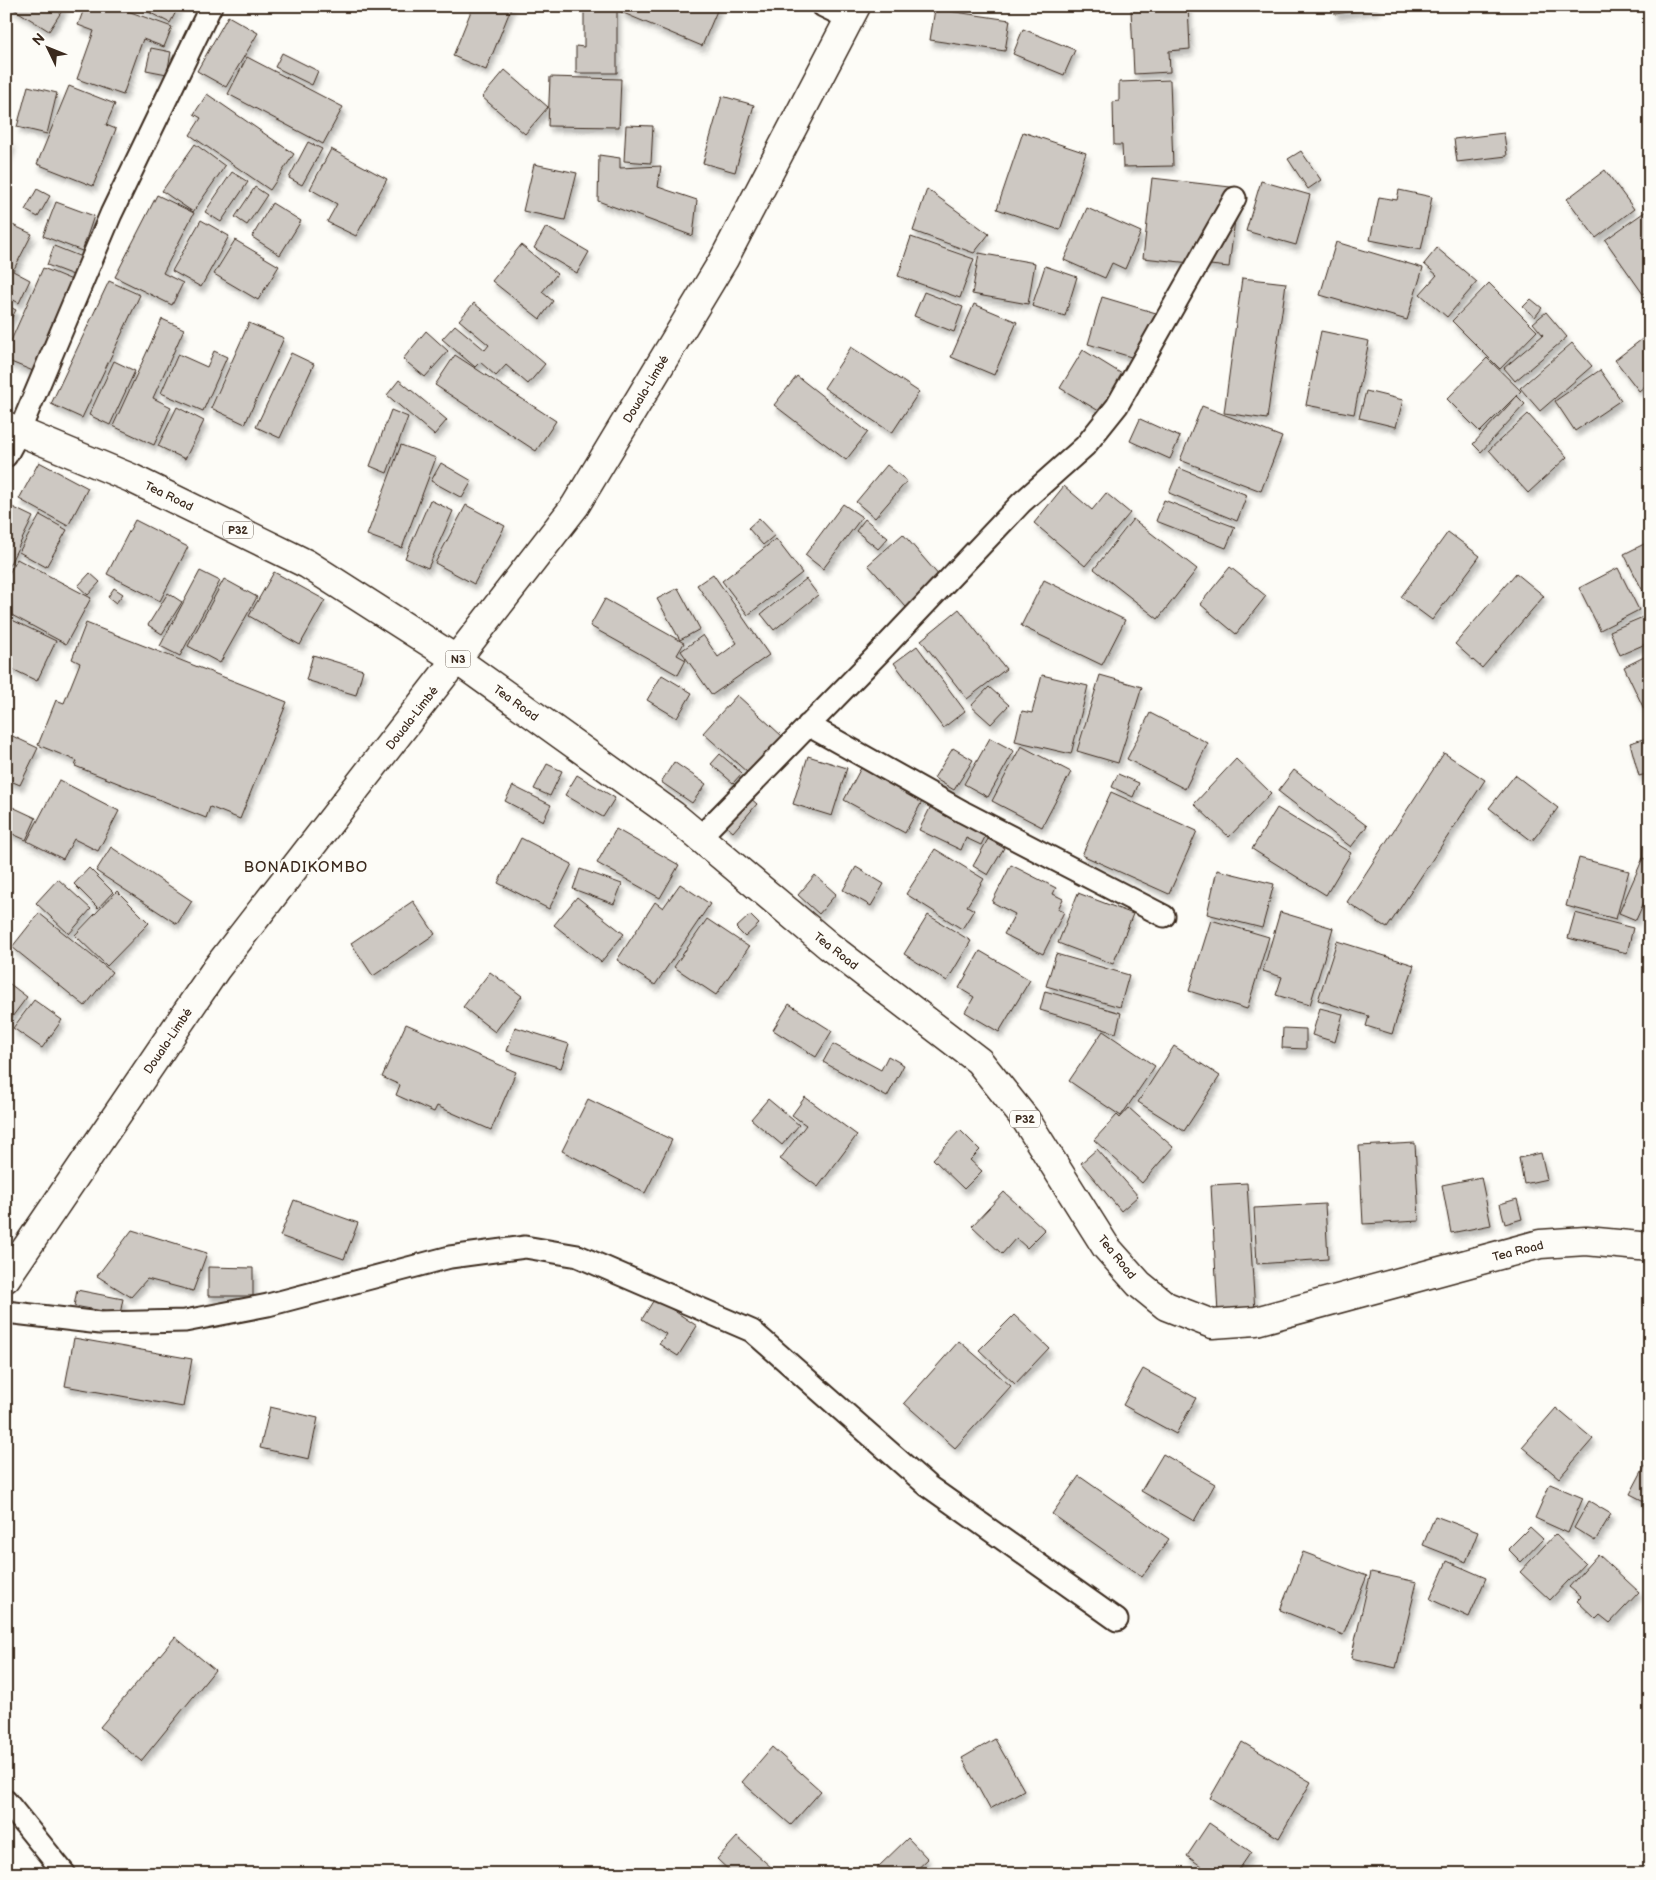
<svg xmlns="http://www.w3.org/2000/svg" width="1656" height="1880" font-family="'Balsamiq Sans',sans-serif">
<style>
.building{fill:#cdc8c2;stroke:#3b2a1e;filter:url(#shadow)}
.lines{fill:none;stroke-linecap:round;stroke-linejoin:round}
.street-casing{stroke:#3b2a1e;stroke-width:25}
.primary-casing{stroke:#3b2a1e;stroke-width:31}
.highway-casing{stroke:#3b2a1e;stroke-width:31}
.street{stroke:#fdfcf7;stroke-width:21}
.primary{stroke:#fdfcf7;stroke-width:28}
.highway{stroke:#fdfcf7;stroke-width:28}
.labels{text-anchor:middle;stroke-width:5;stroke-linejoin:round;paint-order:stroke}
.shield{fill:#fdfcf7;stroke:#75695f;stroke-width:1}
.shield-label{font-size:11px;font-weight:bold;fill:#3b2a1e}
.street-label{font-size:12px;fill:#3b2a1e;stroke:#fdfcf7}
.quarter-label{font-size:15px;letter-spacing:1px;fill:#3b2a1e;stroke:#fdfcf7}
</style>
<defs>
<filter id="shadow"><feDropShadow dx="3" dy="5.5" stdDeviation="2.5" flood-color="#0004"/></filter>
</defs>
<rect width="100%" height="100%" fill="#fdfcf7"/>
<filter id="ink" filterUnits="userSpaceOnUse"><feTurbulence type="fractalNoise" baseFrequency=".02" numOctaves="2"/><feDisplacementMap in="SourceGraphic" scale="10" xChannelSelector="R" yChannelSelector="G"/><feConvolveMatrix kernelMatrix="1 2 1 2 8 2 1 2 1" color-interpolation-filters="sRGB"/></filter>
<g filter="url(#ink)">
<path class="building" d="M9,6H65L49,31Z
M85,6H114L172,27L164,47L143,39L123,95L77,79L94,31L78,25Z
M137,6H179L170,23Z
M473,6H512L486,70L453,56Z
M584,6H617V73H576V46L584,47Z
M624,6H719L702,46L621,12Z
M1188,6L1190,49L1169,51L1170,72L1134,74L1131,10Z
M1334,6H1378V8L1335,14Z
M935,9L1010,20L1005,51L930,40Z
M228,16L258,33L226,87L197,71Z
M1023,29L1075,50L1064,75L1013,54Z
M151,48L171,52L167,74L146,70Z
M282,53L318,71L312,85L275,67Z
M247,57L343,107L323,144L228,94Z
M505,70L548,107L525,134L482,97Z
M550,77L621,79L619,127L548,126Z
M1170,80L1173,166L1123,167L1122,145H1114L1113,102L1119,101V82Z
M28,86L57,93L47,134L17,127Z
M69,86L115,104L106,125L116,129L93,186L37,164Z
M207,94L294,154L270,190L190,135L201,118L194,114Z
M722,96L754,105L735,172L703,163Z
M626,125L653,126L651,163L624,161Z
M1023,132L1086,153L1060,230L997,209Z
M1504,133L1507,156L1457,162L1454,139Z
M6,141L12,144L6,158Z
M308,142L322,149L302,185L289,178Z
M195,144L225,166L193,212L162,191Z
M331,149L387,179L356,236L327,222L337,204L310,189Z
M1301,151L1321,180L1308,189L1288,159Z
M599,155L620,158V168L661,166L658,187L697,200L693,236L598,201Z
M534,164L577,173L565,220L523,211Z
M1605,170L1634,209L1596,238L1567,199Z
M232,172L248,182L221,222L205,212Z
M1152,178L1239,188L1229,267L1143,258Z
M1261,181L1310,195L1296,245L1246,231Z
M255,187L267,195L247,225L235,217Z
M37,189L50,196L38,217L25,210Z
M927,189L989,234L974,253L913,231Z
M1399,190L1432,197L1421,250L1370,240L1379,197L1397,200Z
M157,195L194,213L163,273L183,283L172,305L115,277Z
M56,202L94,216L82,251L43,236Z
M272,203L301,221L280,255L252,237Z
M1087,208L1141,232L1125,269L1112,263L1105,278L1064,260Z
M1646,211L1650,216V290L1643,294L1605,240Z
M201,220L229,236L201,287L172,271Z
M6,222L32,234L13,271L30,280L19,303L6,296Z
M546,227L589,252L577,273L534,248Z
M911,237L974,259L960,298L898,276Z
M235,240L279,266L258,300L214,274Z
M1336,242L1423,268L1407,320L1320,295Z
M521,245L557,274L542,292L553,301L540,319L492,281Z
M54,246L84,258L76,276L47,265Z
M1437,248L1477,282L1447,317L1420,294L1437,275L1424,264Z
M979,253L1035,263L1028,304L972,294Z
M1045,266L1077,277L1065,316L1032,306Z
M43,268L77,282L38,373L6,360V352Z
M1242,278L1286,283L1267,419L1224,413Z
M109,281L140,295L82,418L51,404Z
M1489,283L1537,331L1500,369L1452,321Z
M924,292L963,307L954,332L914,316Z
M1102,297L1156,313L1141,360L1088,344Z
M1531,299L1542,308L1535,317L1523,307Z
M1650,299V313L1643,304Z
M474,303L545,364L528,384L506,365L496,376L480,362L475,367L442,339L455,325L485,350L489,345L459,320Z
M974,304L1017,322L994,375L951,357Z
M6,305L16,310L6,328Z
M1546,312L1567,337L1515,381L1504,368L1543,335L1533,323Z
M162,319L184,329L153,398L171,407L154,445L113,426Z
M249,323L284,338L245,424L211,408Z
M426,331L448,351L425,377L403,359Z
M1321,331L1369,341L1354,414L1306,405Z
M1650,333V382L1639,391L1615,360Z
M1572,343L1592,366L1540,411L1520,388Z
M851,347L919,392L892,433L824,388Z
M1083,350L1127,377L1104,414L1060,388Z
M214,351L227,357L203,411L161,393L178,354L207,367Z
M291,353L314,364L280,438L256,427Z
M455,355L556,421L536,451L435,385Z
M1487,358L1521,391L1480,432L1447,399Z
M114,361L135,371L110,425L89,415Z
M1600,370L1621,400L1575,431L1555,401Z
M797,376L868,432L846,460L774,405Z
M399,380L447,420L434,435L387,395Z
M1366,391L1403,400L1396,427L1359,418Z
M1517,396L1525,404L1481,452L1473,444Z
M1202,406L1282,437L1261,491L1180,460Z
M177,407L204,421L185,459L158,446Z
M391,410L408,417L387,473L370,466Z
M1528,414L1567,457L1528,493L1489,450Z
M1140,419L1180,437L1170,459L1130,441Z
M401,445L436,458L402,548L367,535Z
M39,462L88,488L68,526L19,499Z
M441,463L472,481L462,498L431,481Z
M887,465L907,481L875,518L856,502Z
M1179,468L1247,495L1237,521L1169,493Z
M1064,486L1092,510L1106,493L1130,513L1085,566L1034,523Z
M430,500L453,511L428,568L405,558Z
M1164,500L1235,527L1226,548L1156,521Z
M6,504L33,517L6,572Z
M843,504L862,517L823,569L805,555Z
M466,505L505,526L474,584L435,563Z
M40,515L67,530L46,567L19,552Z
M759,518L775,535L763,545L748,528Z
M865,519L888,538L878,549L856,531Z
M1133,519L1197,569L1158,619L1094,569Z
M135,520L188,547L160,601L107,574Z
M1448,532L1480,556L1432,620L1401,597Z
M903,534L940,577L906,607L868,565Z
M776,539L802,573L748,615L722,581Z
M1650,541V605L1624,554Z
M17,559L91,598L66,644L6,612V579Z
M1230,567L1266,596L1236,634L1200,604Z
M1618,568L1639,610L1600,630L1579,588Z
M200,571L220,581L180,656L160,646Z
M274,572L325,600L300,645L249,616Z
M90,573L100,582L88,595L78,586Z
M1516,573L1544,596L1482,668L1455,644Z
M713,574L769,655L712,695L681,651L703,635L718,657L737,643L697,585Z
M224,579L257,597L220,663L188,646Z
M806,579L818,595L774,630L761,614Z
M1044,580L1125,620L1102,665L1021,626Z
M114,588L123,594L116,603L108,597Z
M678,588L700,629L680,640L657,599Z
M168,593L182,602L162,634L148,625Z
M605,599L684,643L677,655L686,660L678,675L590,626Z
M959,609L1006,669L967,699L921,640Z
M1650,614V642L1620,655L1610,631Z
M6,617L56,641L37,681L6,666Z
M86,623L287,702L240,819L210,807L206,818L75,766L77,761L38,745L56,700L64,703L80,663L72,659Z
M917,646L965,711L943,728L894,663Z
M1650,654V706L1644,709L1624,667Z
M313,655L363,670L356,695L306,680Z
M662,675L692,693L677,718L647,700Z
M1042,675L1088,686L1071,754L1015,741L1022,711L1032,713Z
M1100,675L1142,687L1118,763L1077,751Z
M989,687L1009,705L991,724L971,706Z
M737,695L782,736L748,773L703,733Z
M1150,713L1208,743L1185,789L1127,759Z
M6,733L38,748L20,785L6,779Z
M1650,737V773L1639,776L1630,743Z
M990,738L1014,751L988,797L964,784Z
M1021,746L1071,772L1042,827L992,801Z
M953,748L973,760L954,790L934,778Z
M1444,753L1485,780L1387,928L1347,902Z
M720,754L742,773L733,783L711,764Z
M808,756L847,768L832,816L793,804Z
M1236,759L1271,793L1229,837L1194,804Z
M674,762L706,784L692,803L661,782Z
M864,762L925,796L905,833L844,800Z
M547,764L562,771L550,796L534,789Z
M1294,770L1367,826L1351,847L1278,791Z
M1118,774L1139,783L1133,797L1112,787Z
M577,775L615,798L603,817L565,795Z
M1515,775L1558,808L1532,841L1489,808Z
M59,780L119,811L98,851L74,839L63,859L27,841Z
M513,786L551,805L543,821L505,801Z
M740,789L757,804L733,832L715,817Z
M1111,792L1197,831L1169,894L1082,855Z
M6,804L36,818L26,840L6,831Z
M932,804L988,831L981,845L966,838L961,850L919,830Z
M1277,808L1351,853L1326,895L1252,849Z
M616,829L679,865L660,898L597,863Z
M521,838L572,864L549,909L498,883Z
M988,839L1004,848L988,875L973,866Z
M111,847L192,901L177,924L96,871Z
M935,849L984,879L967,906L974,910L962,929L906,894Z
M1579,858L1629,871L1616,919L1566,906Z
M1643,858L1650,861V889L1636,920L1619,913Z
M1011,865L1056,888L1053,894L1063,899L1058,909L1064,912L1043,954L1004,934L1015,914L992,902Z
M856,867L884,884L871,906L843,890Z
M89,868L113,892L98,908L74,884Z
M580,869L622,884L614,904L573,889Z
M1217,870L1274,884L1262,928L1207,914Z
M815,875L836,894L819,914L798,895Z
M58,879L91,909L69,934L36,903Z
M680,884L710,904L655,985L617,960L655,902L663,908Z
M117,891L149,923L107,966L75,935Z
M1078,893L1133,914L1113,964L1058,943Z
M577,897L624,934L601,962L554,925Z
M413,901L435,934L373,976L351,943Z
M1280,912L1333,928L1310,1005L1276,995L1282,977L1263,971Z
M39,913L112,972L85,1006L12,947Z
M1575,913L1633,928L1627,953L1568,938Z
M750,915L759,924L745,937L736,928Z
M928,915L971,941L947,981L904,954Z
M707,919L749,947L716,995L674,967Z
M1211,920L1269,937L1247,1009L1189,991Z
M1337,941L1414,965L1392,1034L1366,1026L1369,1016L1318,1000Z
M980,951L1030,980L999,1032L965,1012L974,997L959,988Z
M1056,954L1129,975L1120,1007L1046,986Z
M490,972L522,996L495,1032L463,1007Z
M6,981L27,997L6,1025Z
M1045,991L1121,1013L1116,1033L1040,1010Z
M34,1000L62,1020L42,1048L13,1028Z
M789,1004L832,1031L816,1057L773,1030Z
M1320,1008L1343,1014L1335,1042L1312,1035Z
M406,1024L516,1072L491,1130L437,1106L434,1112L396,1095L400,1085L382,1077Z
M515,1027L569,1044L561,1068L507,1051Z
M1283,1028L1306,1029V1049L1282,1048Z
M1103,1031L1155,1066L1121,1116L1069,1081Z
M833,1044L881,1070L888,1056L904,1065L887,1097L823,1062Z
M1174,1046L1220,1076L1184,1131L1138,1102Z
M805,1097L857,1135L818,1187L780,1159L806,1125L792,1115Z
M588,1099L672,1140L645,1193L562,1151Z
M768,1099L799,1125L782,1145L751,1119Z
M1129,1108L1173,1147L1142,1183L1094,1140L1117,1115L1120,1118Z
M960,1130L980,1150L970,1160L982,1171L964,1189L933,1159Z
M1415,1143L1419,1221L1363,1224L1359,1146Z
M1097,1149L1138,1196L1121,1211L1081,1163Z
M1541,1153L1547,1179L1524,1184L1519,1158Z
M1481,1177L1491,1225L1451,1233L1442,1185Z
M1247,1183L1255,1312L1218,1314L1211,1185Z
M1004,1192L1045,1230L1027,1248L1016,1238L1002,1254L972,1226Z
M1517,1199L1522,1219L1505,1224L1500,1204Z
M294,1200L358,1223L344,1259L280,1236Z
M1325,1204L1328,1259L1257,1264L1254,1208Z
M132,1230L207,1253L193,1291L147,1279L131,1297L97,1276Z
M208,1267L253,1268V1296H208Z
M77,1290L123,1299L120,1314L74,1306Z
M655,1298L697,1326L678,1356L659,1344L666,1334L642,1319Z
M1014,1315L1049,1348L1015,1384L979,1350Z
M74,1338L192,1359L183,1407L65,1386Z
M959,1341L1011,1386L955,1448L904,1403Z
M1143,1369L1196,1398L1176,1434L1123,1405Z
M270,1407L318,1418L309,1459L260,1448Z
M1556,1408L1593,1439L1559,1478L1522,1447Z
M1163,1454L1215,1484L1194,1521L1141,1491Z
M1650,1456V1504L1630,1494Z
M1079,1476L1169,1539L1142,1577L1052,1514Z
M1550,1484L1583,1498L1568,1533L1535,1518Z
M1589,1501L1611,1514L1595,1541L1574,1528Z
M1435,1516L1478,1532L1466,1562L1423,1545Z
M1530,1527L1543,1539L1521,1562L1508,1549Z
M1555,1534L1585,1563L1550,1600L1520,1572Z
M1303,1552L1367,1576L1343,1635L1280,1610Z
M1598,1554L1639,1592L1610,1623L1600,1615L1596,1619L1577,1601L1581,1597L1569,1587Z
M1447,1561L1486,1578L1469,1617L1430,1599Z
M1371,1572L1417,1582L1396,1668L1351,1658Z
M175,1637L215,1670L141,1761L100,1727Z
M995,1739L1024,1790L990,1809L962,1758Z
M1242,1742L1311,1782L1279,1838L1210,1798Z
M772,1747L821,1791L791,1825L742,1782Z
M1209,1823L1251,1852L1236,1874H1212L1187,1856Z
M737,1837L772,1868L767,1874H733L717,1859Z
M908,1838L928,1859L912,1874H882L877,1868Z"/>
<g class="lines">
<defs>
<path id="street" d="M823,6L850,19
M6,456L19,432L111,214L211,6
M808,725L963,812L1164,916
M700,837L878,654L1021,503L1085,446L1117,406L1235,198
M6,1312L100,1323L185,1321L268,1305L450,1257L525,1247L578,1256L752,1331L928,1486L1117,1620
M6,1801L65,1874"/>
<path id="primary" d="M6,426L131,478L307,564L457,660L673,815L829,946L979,1061L1026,1120L1106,1247L1139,1284L1166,1306L1212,1324L1256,1321L1540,1244L1586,1241L1650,1247"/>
<path id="highway" d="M6,1278L216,969L575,506L724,259L856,6"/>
</defs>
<use href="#street" class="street-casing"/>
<use href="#primary" class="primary-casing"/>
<use href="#highway" class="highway-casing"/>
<use href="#street" class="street"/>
<use href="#primary" class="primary"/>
<use href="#highway" class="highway"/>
</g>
</g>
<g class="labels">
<g class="shield">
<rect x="223" y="521.5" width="30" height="17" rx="4"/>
<rect x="445.5" y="650.5" width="25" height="17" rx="4"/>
<rect x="1010" y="1110.5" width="30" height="17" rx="4"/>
</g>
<g class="shield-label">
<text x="238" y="534">P32</text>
<text x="458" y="663">N3</text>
<text x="1025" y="1123">P32</text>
</g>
<g class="street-label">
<text transform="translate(646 389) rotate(-59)" y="4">Douala-Limbé</text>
<text transform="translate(169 496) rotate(26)" y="4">Tea Road</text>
<text transform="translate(516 703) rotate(36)" y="4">Tea Road</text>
<text transform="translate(412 718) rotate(-52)" y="4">Douala-Limbé</text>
<text transform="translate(836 951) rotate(38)" y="4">Tea Road</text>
<text transform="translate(168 1041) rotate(-56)" y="4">Douala-Limbé</text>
<text transform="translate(1518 1251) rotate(-14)" y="4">Tea Road</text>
<text transform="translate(1117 1257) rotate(51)" y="4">Tea Road</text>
</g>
<g class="quarter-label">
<text x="306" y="872">BONADIKOMBO</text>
</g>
</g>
<rect width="1656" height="1880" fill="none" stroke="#fdfcf7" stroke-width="25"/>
<rect x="12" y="12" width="1631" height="1855" fill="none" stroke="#3b2a1e" stroke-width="2" filter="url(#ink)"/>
<g transform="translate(48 48) rotate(313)" stroke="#fdfcf7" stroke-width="4" paint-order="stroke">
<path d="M0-4L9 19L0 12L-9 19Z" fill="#3b2a1e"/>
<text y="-8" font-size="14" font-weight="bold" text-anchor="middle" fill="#3b2a1e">N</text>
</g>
</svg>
